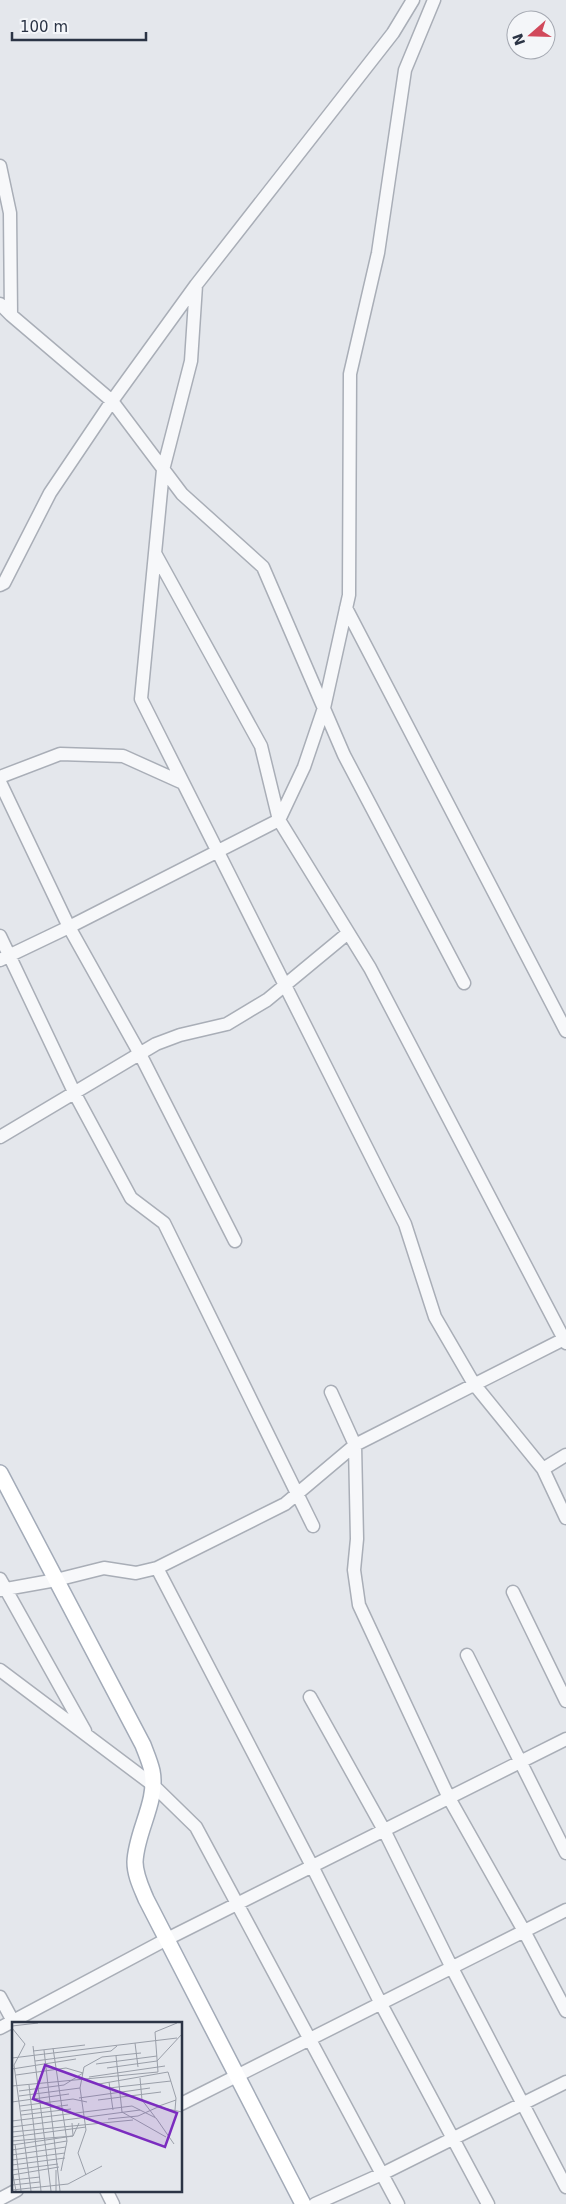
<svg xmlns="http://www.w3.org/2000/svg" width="566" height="2204" font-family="'DejaVu Sans',sans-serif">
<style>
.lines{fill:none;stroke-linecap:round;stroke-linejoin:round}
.minor-casing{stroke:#a9aeb7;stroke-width:15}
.major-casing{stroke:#a3abb8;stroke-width:18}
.minor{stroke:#f7f8fa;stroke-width:12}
.major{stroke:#fff;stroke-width:15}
.inset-road{fill:none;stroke:#9a9fa9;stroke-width:1}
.view{fill:#7b2cbf;fill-opacity:0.15;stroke:#7b2cbf;stroke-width:2.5}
.inset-edge{fill:none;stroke:#2b3445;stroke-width:2.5}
</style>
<rect width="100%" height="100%" fill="#e4e7ec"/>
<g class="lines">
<defs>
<path id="minor" d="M413,0L393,33L196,285L191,361L163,470L141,699L405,1224L435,1317L474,1384L543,1469L566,1518
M0,166L10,213L11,315L112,401L182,494L263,567L344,755L464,983
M0,304L11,315
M156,555L261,746L279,820L370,968L566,1343
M0,585L4,583L50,493L112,401L196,285
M346,608L566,1031
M0,777L60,754L123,756L183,783
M0,782L69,927L140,1054L235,1241
M0,936L75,1094L131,1198L164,1223L313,1526
M0,960L69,927L279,820L304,767L324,708L349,595L350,374L378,253L405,70L434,0
M0,1137L156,1044L180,1035L227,1024L267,1000L348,933
M331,1392L355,1445L357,1539L354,1570L359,1605L449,1798L524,1931L566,2011
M543,1469L566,1455
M157,1568L312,1866L381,2004L488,2204
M0,1579L85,1731
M0,1590L56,1580L104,1568L136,1573L157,1568L285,1504L355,1445L566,1338
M513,1592L566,1701
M467,1655L566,1853
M0,1670L153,1785L196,1827L398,2204
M310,1697L384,1830L452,1968L566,2187
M0,1997L14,2023
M0,2028L167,1939L566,1739
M181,2104L566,1910
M106,2190L113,2204
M0,2199L17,2190
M315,2204L382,2174L566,2082"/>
<path id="major" d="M0,1473L143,1745C146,1753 150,1762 152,1771C158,1802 136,1831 135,1862C135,1875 141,1887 146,1899L303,2204"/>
</defs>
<use href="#minor" class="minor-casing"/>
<use href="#major" class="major-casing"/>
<use href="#minor" class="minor"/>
<use href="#major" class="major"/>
</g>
<g transform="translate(12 2022)">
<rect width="170" height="170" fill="#e4e7ec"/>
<path class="inset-road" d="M0,4L26,1M0,6L13,22L2,43L19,169M123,21L126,45M21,24L39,169M41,26L55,119L49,149M32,28L48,169M21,29L73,23M104,34L110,90L154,115M0,36L165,16M23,39L99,29L105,24M84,42L145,34M95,46L145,39L170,12M0,47L64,37M4,53L54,46L71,51M77,55L153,44M128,56L130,78L143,95M97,60L101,88M87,62L156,50L164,76L163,88M17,63L29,169M0,64L146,50L143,10L165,1M97,66L159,59M7,69L52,63L71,51M7,74L68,66M67,76L138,66M86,78L149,70M0,80L57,72M8,84L61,77L75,80M147,84L164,78M9,89L56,83M9,93L59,87M96,97L126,94L146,85L170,90M0,99L120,84L144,96L162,122M0,105L128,88M0,110L121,98M0,115L74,105M0,119L61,114L67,101M3,122L9,169M0,123L61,114L60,101M0,128L55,119M0,133L54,125M0,138L53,131M0,143L53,136M0,148L46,142M0,153L47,145M1,153L4,169M74,153L66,131L74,108L68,66L72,45L90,35L129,31M1,158L28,155M0,163L28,160M0,168L56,162L90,144M44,169V148"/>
<path class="view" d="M33,43L165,91L153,125L21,77Z"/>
<rect width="170" height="170" class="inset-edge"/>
</g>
<g transform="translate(531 35) rotate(250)"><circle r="24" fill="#f4f6f9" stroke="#a4a8b1"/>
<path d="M0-4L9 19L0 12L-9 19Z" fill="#d1495b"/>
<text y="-8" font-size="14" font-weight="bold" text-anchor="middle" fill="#2b3445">N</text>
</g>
<path d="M12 32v8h134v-8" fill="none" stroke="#2b3445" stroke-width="2.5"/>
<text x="20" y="32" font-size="15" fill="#2b3445" stroke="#f4f6f9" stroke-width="4" paint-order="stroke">100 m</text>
</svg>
